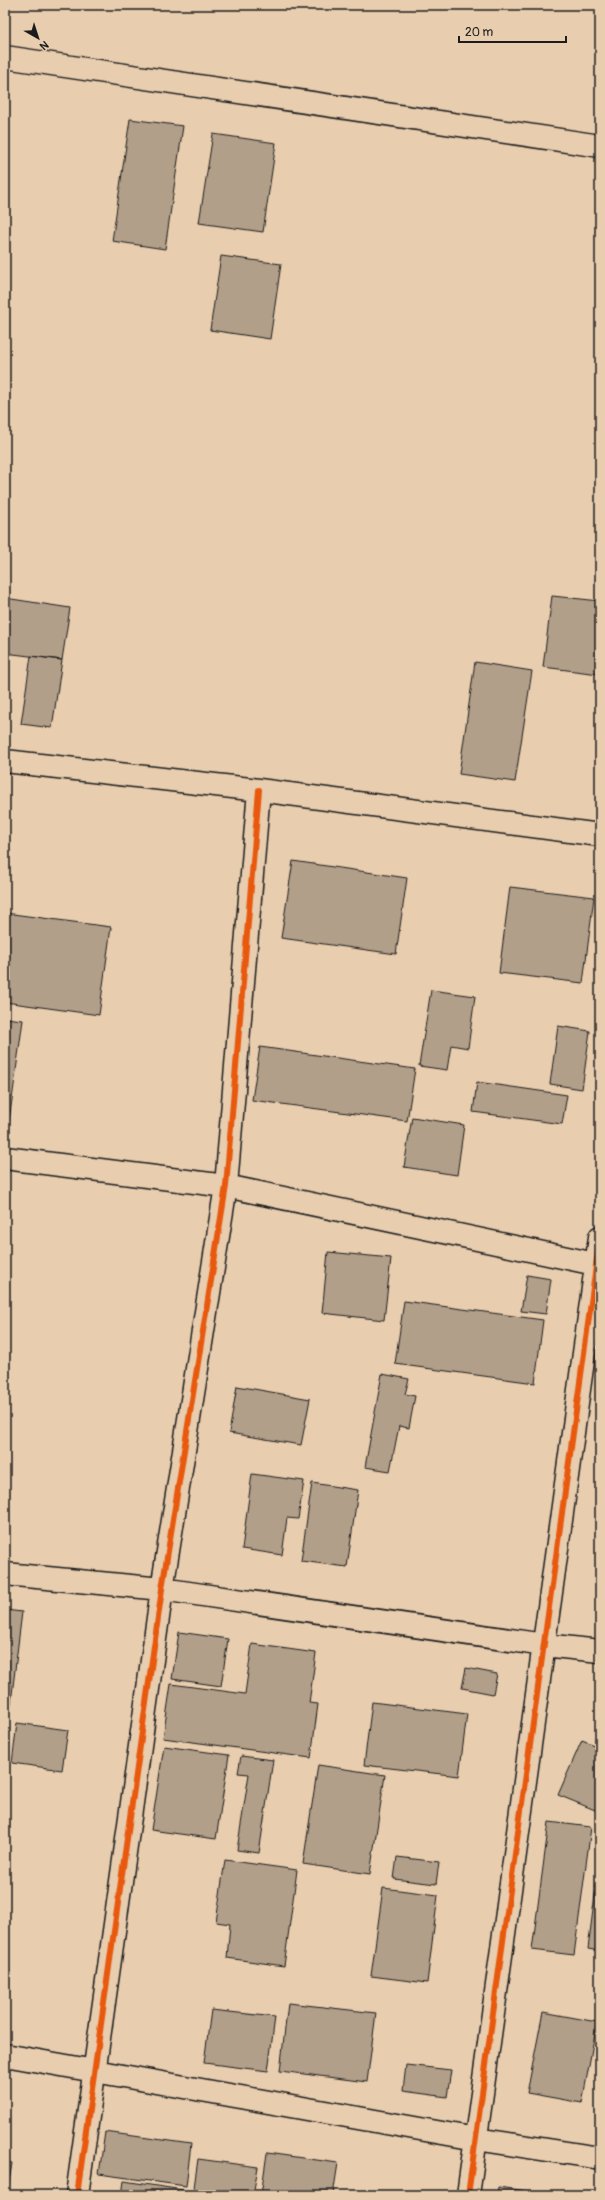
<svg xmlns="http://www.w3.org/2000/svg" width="605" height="2200" font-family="Pangolin,sans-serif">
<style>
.building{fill:#b29f89;stroke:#1c1c1c}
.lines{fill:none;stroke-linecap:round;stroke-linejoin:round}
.street-casing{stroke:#1c1c1c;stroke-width:25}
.street{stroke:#e8cdaf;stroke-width:22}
.cycleway-casing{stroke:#e8cdaf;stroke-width:8}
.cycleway{stroke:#e8590c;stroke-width:6}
</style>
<rect width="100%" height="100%" fill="#e8cdaf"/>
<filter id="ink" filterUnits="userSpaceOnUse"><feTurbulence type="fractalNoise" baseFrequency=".025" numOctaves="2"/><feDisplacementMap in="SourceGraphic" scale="8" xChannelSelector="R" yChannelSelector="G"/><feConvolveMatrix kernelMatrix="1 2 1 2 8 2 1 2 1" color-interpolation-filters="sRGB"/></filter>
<g filter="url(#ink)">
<path class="building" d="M130,119L183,126L165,249L112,241Z
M213,134L276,143L263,232L199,223Z
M221,256L281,264L270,339L210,330Z
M552,596L600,601L599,674L543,667Z
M5,598L70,608L62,660L5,653Z
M31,656L62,660L52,728L21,724Z
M475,662L532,671L515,782L459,774Z
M293,861L407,878L396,954L281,938Z
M510,887L594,897L583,983L499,973Z
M5,913L111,927L99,1015L5,1002Z
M431,990L475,996L468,1048L451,1045L447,1070L419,1066Z
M5,1018L23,1020L9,1121L5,1120Z
M558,1026L590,1031L582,1089L550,1084Z
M260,1047L415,1069L407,1121L252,1100Z
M477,1082L567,1095L562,1124L473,1112Z
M412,1117L464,1125L457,1175L404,1167Z
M328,1252L391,1258L384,1320L322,1313Z
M527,1275L551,1279L546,1314L521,1311Z
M404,1301L543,1320L535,1383L395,1364Z
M382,1374L409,1379L405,1394L415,1396L409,1428L399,1426L390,1471L365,1467Z
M237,1386L310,1399L301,1445L229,1433Z
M252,1474L304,1481L298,1519L287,1518L282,1555L242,1549Z
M312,1483L358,1490L347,1567L301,1561Z
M5,1610L22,1612L10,1711L5,1710Z
M179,1632L228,1639L221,1686L172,1679Z
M252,1644L316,1653L309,1703L318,1704L311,1758L163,1738L171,1684L245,1694Z
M466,1668L497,1674L493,1694L462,1688Z
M372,1702L467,1714L459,1776L364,1765Z
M599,1702H600V1741H595Z
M17,1723L68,1730L62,1770L12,1763Z
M582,1740L600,1747V1812L558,1795Z
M164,1746L229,1755L216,1839L151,1830Z
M241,1756L273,1760L259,1853L237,1850L249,1774L238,1773Z
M318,1765L385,1775L370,1874L303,1864Z
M549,1822L591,1827L574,1955L532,1950Z
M600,1855V1951L588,1949Z
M397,1857L439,1862L436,1884L394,1879Z
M225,1860L297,1870L284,1966L227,1958L230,1924L216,1922Z
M383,1888L438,1895L427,1983L371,1976Z
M288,2003L376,2013L367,2082L280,2071Z
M211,2010L275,2017L268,2071L204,2063Z
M543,2012L597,2022L582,2103L527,2093Z
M406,2065L451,2070L447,2097L403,2091Z
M105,2132L191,2144L186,2186L99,2174Z
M267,2153L338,2163L333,2195H261Z
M198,2159L258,2167L253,2195H193Z
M5,2162L12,2163L7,2195H5Z
M124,2181L183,2190V2195H122Z
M498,2187L558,2195H497Z"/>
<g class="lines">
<defs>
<path id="street" d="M5,57L600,146
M5,761L259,790L600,835
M5,1158L226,1186L600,1265
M5,1574L162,1589L544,1645L600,1651
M5,2055L476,2139L600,2158
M77,2195L162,1589L226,1186L259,790
M468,2195L600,1237"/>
</defs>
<use href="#street" class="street-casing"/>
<use href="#street" class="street"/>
<defs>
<path id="cycleway" d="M77,2195L162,1589L226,1186L259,790
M468,2195L600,1237"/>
</defs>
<use href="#cycleway" class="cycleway-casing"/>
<use href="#cycleway" class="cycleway"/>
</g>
</g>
<rect width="605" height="2200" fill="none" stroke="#e8cdaf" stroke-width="20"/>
<rect x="10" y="10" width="585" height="2180" fill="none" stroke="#1c1c1c" stroke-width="1.5" filter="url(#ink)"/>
<g transform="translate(38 38) rotate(141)" stroke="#e8cdaf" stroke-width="3" paint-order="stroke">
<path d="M0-3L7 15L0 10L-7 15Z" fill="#1c1c1c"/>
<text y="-6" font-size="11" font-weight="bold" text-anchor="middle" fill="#1c1c1c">N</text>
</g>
<path d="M459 36v6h107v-6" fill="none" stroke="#1c1c1c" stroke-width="2"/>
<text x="465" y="36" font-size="12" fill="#1c1c1c" stroke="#e8cdaf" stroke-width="3" paint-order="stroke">20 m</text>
</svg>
